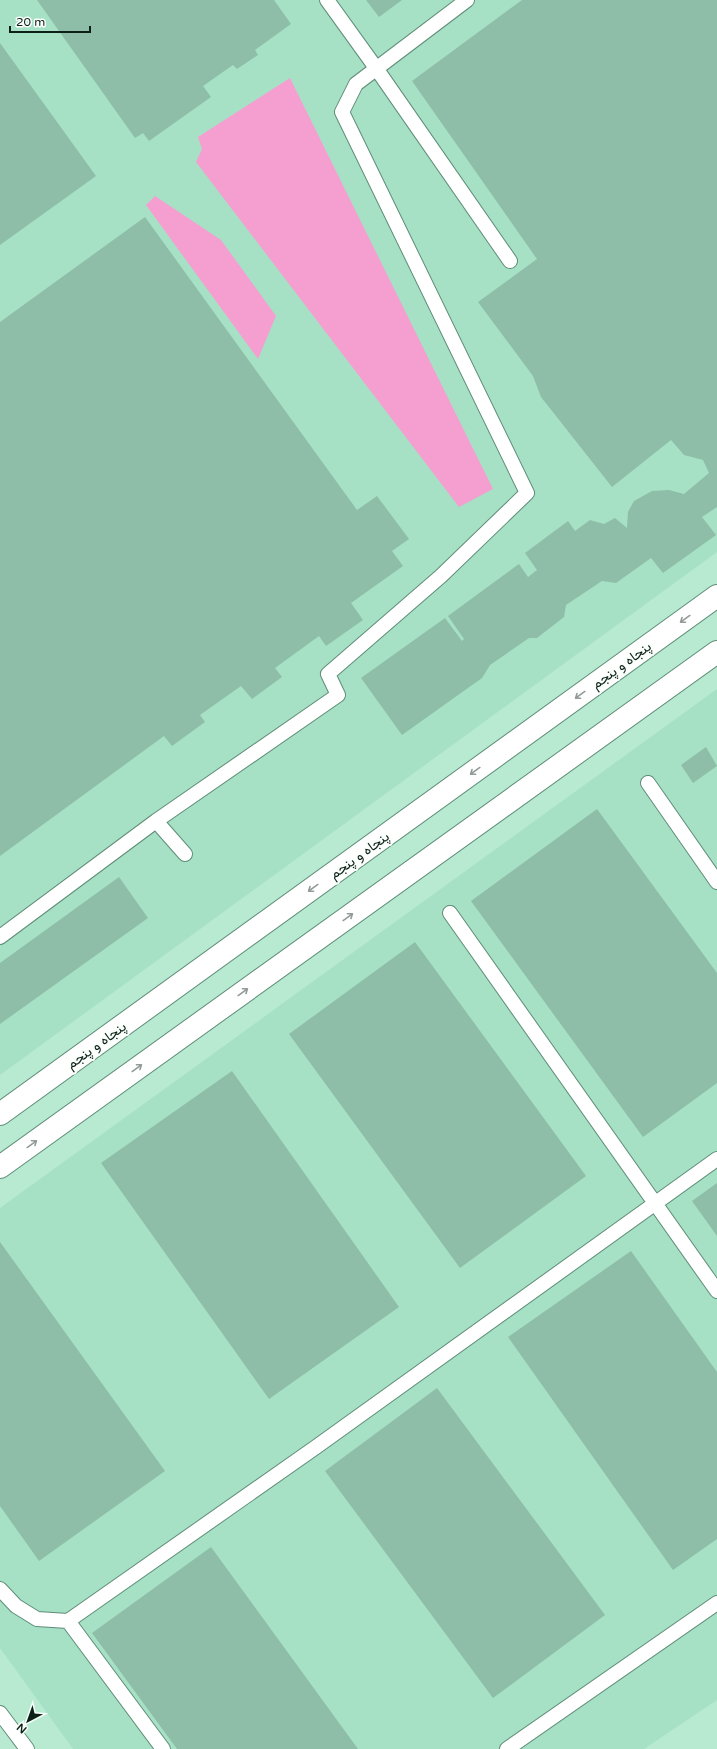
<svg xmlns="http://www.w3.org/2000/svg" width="717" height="1749" font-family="'Varela Round',Vazirmatn,sans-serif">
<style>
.built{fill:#a6e0c5}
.green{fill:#f59fd1}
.building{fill:#8ebea7}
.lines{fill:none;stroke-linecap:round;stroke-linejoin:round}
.lane-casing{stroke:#5f8d78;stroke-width:16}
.secondary-casing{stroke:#5f8d78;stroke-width:24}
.lane{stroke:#fff;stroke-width:14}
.secondary{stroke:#fff;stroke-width:22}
.oneway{stroke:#929b97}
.labels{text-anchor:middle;stroke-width:4;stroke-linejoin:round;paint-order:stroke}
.street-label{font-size:14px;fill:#0d2018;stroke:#fafffc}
</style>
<rect width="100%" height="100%" fill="#b8ead2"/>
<path class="built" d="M0,0H717V552L0,1075Z
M717,689V1700L644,1749H73L0,1648V1208Z"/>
<path class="green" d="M290,78L493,489L459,507L196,162L202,149L198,137Z
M155,196L221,240L276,316L258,359L146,205Z"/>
<path class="building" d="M37,0H274L291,24L255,50L258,55L237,69L233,65L203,86L211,97L149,141L143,133L135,138Z
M366,0H402L379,17Z
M522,0H717V507L702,517L716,535L663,573L651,558L616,583L602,581L566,605L564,617L537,638H529L490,665L482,678L402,735L361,678L445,618L462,641L464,639L448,616L519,564L528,577L537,570L525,553L568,521L575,531L590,520L604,524L615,518L627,528L628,512L634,501L652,491L669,490L684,494L709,473L703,460L684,455L671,440L612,487L541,397L533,376L478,302L537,259L412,81Z
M0,43L96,176L0,245Z
M145,217L357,510L377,496L409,539L392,551L403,566L351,603L363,620L326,646L319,636L275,668L282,677L252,699L241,686L200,715L205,722L172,746L164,736L0,856V322Z
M706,747L717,766L693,783L681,765Z
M597,809L717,973V1083L643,1137L471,901Z
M119,877L148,918L0,1024V963Z
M415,942L586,1176L460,1268L289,1034Z
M232,1071L399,1307L269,1399L101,1163Z
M717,1183V1236L692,1201Z
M0,1242L165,1471L39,1561L0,1506Z
M631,1251L717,1372V1539L673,1570L508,1337Z
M437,1388L605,1615L493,1698L325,1471Z
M211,1547L358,1749H177L92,1633Z"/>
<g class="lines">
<defs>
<path id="lane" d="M327,0L376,68L510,261
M648,783L717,882
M156,821L338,695L328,674L441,576L527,493L342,112L356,84L467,0
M450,913L717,1291
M0,937L156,821L185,854
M0,1589L16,1606L37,1619L68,1621
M0,1713L27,1749
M163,1749L68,1621L316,1447L717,1159
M507,1749L717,1603"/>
<path id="secondary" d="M0,1114L717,596
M0,1167L717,652"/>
</defs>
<use href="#lane" class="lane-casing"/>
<use href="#secondary" class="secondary-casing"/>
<use href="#lane" class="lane"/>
<use href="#secondary" class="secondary"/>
</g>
<defs><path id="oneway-shaft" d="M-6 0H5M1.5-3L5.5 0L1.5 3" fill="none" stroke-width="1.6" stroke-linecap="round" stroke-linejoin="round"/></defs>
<g class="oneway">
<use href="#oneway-shaft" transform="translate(685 619) rotate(144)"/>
<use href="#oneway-shaft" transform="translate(580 695) rotate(144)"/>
<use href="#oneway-shaft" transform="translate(475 771) rotate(144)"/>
<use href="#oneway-shaft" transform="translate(313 888) rotate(144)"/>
<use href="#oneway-shaft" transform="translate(348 917) rotate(-36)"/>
<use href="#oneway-shaft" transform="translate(243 992) rotate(-36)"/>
<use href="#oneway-shaft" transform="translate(137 1068) rotate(-36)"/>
<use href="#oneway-shaft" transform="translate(32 1144) rotate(-36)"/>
</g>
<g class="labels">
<g class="street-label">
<text transform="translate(621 665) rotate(-36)" y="5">پنجاه و پنجم</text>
<text transform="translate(359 855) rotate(-36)" y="5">پنجاه و پنجم</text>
<text transform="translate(96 1045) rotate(-36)" y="5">پنجاه و پنجم</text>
</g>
</g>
<g transform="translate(28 1721) rotate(221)" stroke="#fafffc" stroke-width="3" paint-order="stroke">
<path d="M0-3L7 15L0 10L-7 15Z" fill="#0d2018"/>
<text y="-6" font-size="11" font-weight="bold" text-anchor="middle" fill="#0d2018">N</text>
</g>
<path d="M10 26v6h80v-6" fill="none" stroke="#0d2018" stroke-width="2"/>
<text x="16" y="26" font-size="12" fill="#0d2018" stroke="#fafffc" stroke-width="3" paint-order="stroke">20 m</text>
</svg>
